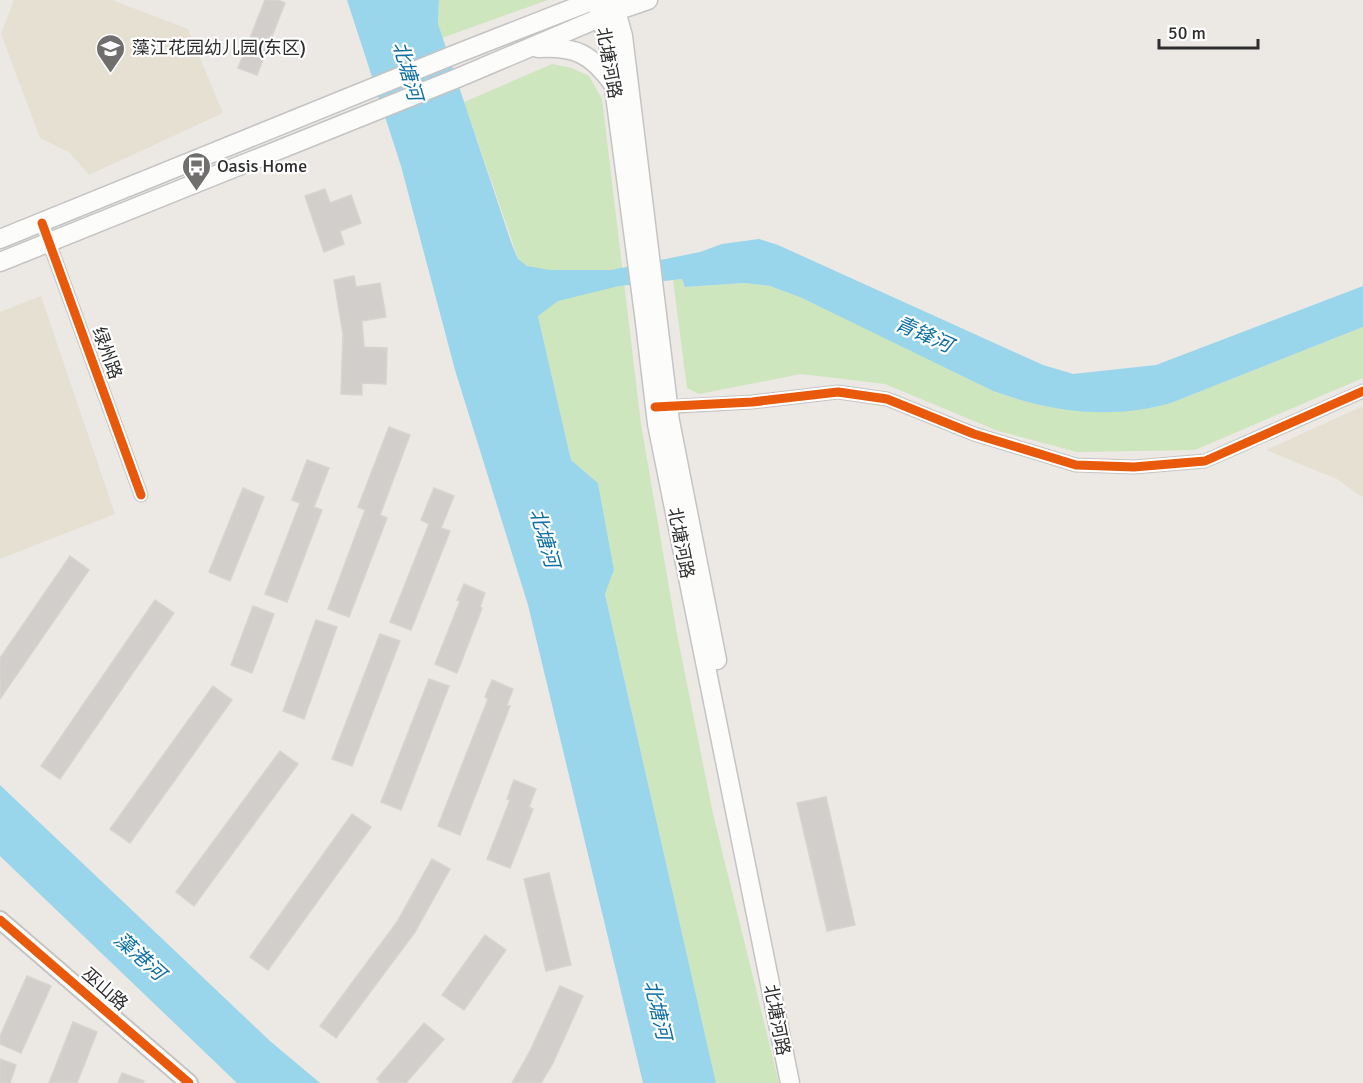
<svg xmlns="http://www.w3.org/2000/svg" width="1363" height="1083" font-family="Signika,'Noto Sans SC',sans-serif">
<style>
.education{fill:#e6e0d3}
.green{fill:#cee6be}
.water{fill:#99d6ec}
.building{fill:#d1cecb;stroke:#d7d4d0;stroke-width:1.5}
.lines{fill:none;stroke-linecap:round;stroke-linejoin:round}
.minor-casing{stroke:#c5c4c5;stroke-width:15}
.tertiary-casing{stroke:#c5c4c5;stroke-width:20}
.secondary-casing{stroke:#c5c4c5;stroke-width:21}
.minor{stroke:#fcfcfb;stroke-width:12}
.tertiary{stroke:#fcfcfb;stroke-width:16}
.secondary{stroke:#fcfcfb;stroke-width:18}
.cycleway-casing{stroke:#fff;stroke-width:13}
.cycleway{stroke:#e8590c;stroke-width:9}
.labels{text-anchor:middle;stroke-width:4.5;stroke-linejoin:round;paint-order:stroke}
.poi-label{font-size:18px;fill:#2e2e2e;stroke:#fff;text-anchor:start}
.street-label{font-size:18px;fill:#2e2e2e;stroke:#fff}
.water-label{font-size:20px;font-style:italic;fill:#0d6fa3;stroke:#fff}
</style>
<rect width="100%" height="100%" fill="#ece8e4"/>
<path class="education" d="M14,0H112L188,29L223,113L89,175L69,152L40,138L1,34Z
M41,296L115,514L0,559V312Z
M1363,406V498L1337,479L1266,450Z"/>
<path class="green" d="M439,0H548L442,38L438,24Z
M552,64L572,68L589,76L602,99L641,424L677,634L713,814L779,1083H716L605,593L614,570L598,483L571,460L538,316L464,102Z
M683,279L685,287L744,283L770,286L802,298L855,322L993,391C1048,412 1114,419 1171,403L1363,327V378L1195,450L1077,452L998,431L885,384L801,374L699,394L687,388L673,280Z"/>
<path class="water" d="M347,0H439L438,24L511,242L518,259L527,266L550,270H611L700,252L722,244L759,239L778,245L1043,365L1073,374L1156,365L1363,286V327L1171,403C1112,420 1050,412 993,391L802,298L770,286L744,283L685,287L682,279L619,286L558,301L538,316L571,460L598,483L614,570L605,594L716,1083H643L528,605L455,370L401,166Z
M0,785L270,1041L320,1083H237L0,856Z"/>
<path class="building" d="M265,0H278L285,3L257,75L238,68Z
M325,189L330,203L351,195L361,223L340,231L344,244L324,252L305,196Z
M354,276L356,287L380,283L386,317L362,321L364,347L387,348L386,384L362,383V395L341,394L343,334L334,280Z
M389,427L410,435L380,515L387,518L349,617L328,609L365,510L358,507Z
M307,460L329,468L314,507L322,510L287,602L265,594L300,503L292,500Z
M243,488L264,497L230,581L209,572Z
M434,488L454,496L441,528L450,531L411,630L390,622L429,524L421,520Z
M70,556L89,570L0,699V658Z
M464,584L485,593L480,607L482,608L457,673L435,664L460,601L457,600Z
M155,600L174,613L60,779L41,766Z
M253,606L274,614L252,673L231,665Z
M316,620L337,627L304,719L283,711Z
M380,634L400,641L352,766L332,759Z
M429,679L449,686L401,810L381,802Z
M492,680L513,689L507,705L510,706L460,835L438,826L488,699L485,697Z
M213,686L232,700L130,843L110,829Z
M280,751L298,764L194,906L176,892Z
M514,780L536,789L529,807L533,809L510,868L487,859L510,800L507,799Z
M826,797L855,925L827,931L797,803Z
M352,814L371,827L268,970L250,957Z
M432,859L450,869L415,932L336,1038L320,1026L397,922Z
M549,873L571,965L546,971L524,879Z
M485,935L506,950L464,1010L442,995Z
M27,976L51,986L21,1053L0,1044V1036Z
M560,986L583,996L553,1063L541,1083H512L530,1051Z
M73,1022L97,1032L77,1083H49Z
M424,1023L444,1039L406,1083H381L377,1079Z
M0,1059L16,1065L10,1083H0Z
M122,1073L144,1081L143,1083H118Z"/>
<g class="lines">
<defs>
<path id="minor" d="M42,223L141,495
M662,407L752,402L838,392L887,399L974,434L1076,465L1134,467L1205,461L1363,391"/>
<path id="tertiary" d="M0,920L189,1083"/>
<path id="secondary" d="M596,0L608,42L645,322L657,424L790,1083
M613,0L623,36L670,421L717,660
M538,48C574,46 591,53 613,84
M0,239L451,56L594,0
M0,262L460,77L616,11L648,0"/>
</defs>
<use href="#minor" class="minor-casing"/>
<use href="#tertiary" class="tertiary-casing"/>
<use href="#secondary" class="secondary-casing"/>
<use href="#minor" class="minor"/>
<use href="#tertiary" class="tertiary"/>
<use href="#secondary" class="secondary"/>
<defs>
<path id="cycleway" d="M42,223L141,495
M655,407L752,402L838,392L887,399L974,434L1076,465L1134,467L1205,461L1363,391
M0,920L189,1083"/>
</defs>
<use href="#cycleway" class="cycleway-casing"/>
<use href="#cycleway" class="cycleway"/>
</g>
<defs>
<symbol id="school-pin" viewBox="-11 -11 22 30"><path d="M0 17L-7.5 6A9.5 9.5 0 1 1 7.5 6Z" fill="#706f6e" stroke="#fff"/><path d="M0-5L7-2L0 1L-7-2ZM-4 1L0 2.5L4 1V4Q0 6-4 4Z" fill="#fff"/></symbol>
<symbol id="bus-pin" viewBox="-11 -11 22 30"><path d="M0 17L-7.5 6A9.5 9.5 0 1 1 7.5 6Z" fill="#706f6e" stroke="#fff"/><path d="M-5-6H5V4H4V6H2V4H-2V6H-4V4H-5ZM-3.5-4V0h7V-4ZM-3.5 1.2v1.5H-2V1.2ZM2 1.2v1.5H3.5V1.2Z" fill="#fff"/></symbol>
</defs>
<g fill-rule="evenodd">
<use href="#school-pin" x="94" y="32" width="33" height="45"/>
<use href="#bus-pin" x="180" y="150" width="33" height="45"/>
</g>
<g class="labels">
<g class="poi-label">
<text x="132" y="54">藻江花园幼儿园(东区)</text>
<text x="217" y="172">Oasis Home</text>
</g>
<g class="street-label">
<text transform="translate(609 63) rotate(80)" y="6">北塘河路</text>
<text transform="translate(107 353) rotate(70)" y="6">绿州路</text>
<text transform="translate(681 543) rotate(79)" y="6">北塘河路</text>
<text transform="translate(105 989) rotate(41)" y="6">巫山路</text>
<text transform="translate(777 1020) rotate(79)" y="6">北塘河路</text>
</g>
<g class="water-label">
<text transform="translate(408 71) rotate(74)" y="7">北塘河</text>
<text transform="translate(924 334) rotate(24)" y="7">青锋河</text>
<text transform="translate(545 538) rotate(74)" y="7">北塘河</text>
<text transform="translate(140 956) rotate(42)" y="7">藻港河</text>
<text transform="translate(658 1010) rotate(77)" y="7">北塘河</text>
</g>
</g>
<path d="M1159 39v9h99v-9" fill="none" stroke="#2e2e2e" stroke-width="3"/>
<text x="1168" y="39" font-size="18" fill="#2e2e2e" stroke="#ffffff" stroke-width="4.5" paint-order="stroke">50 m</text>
</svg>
